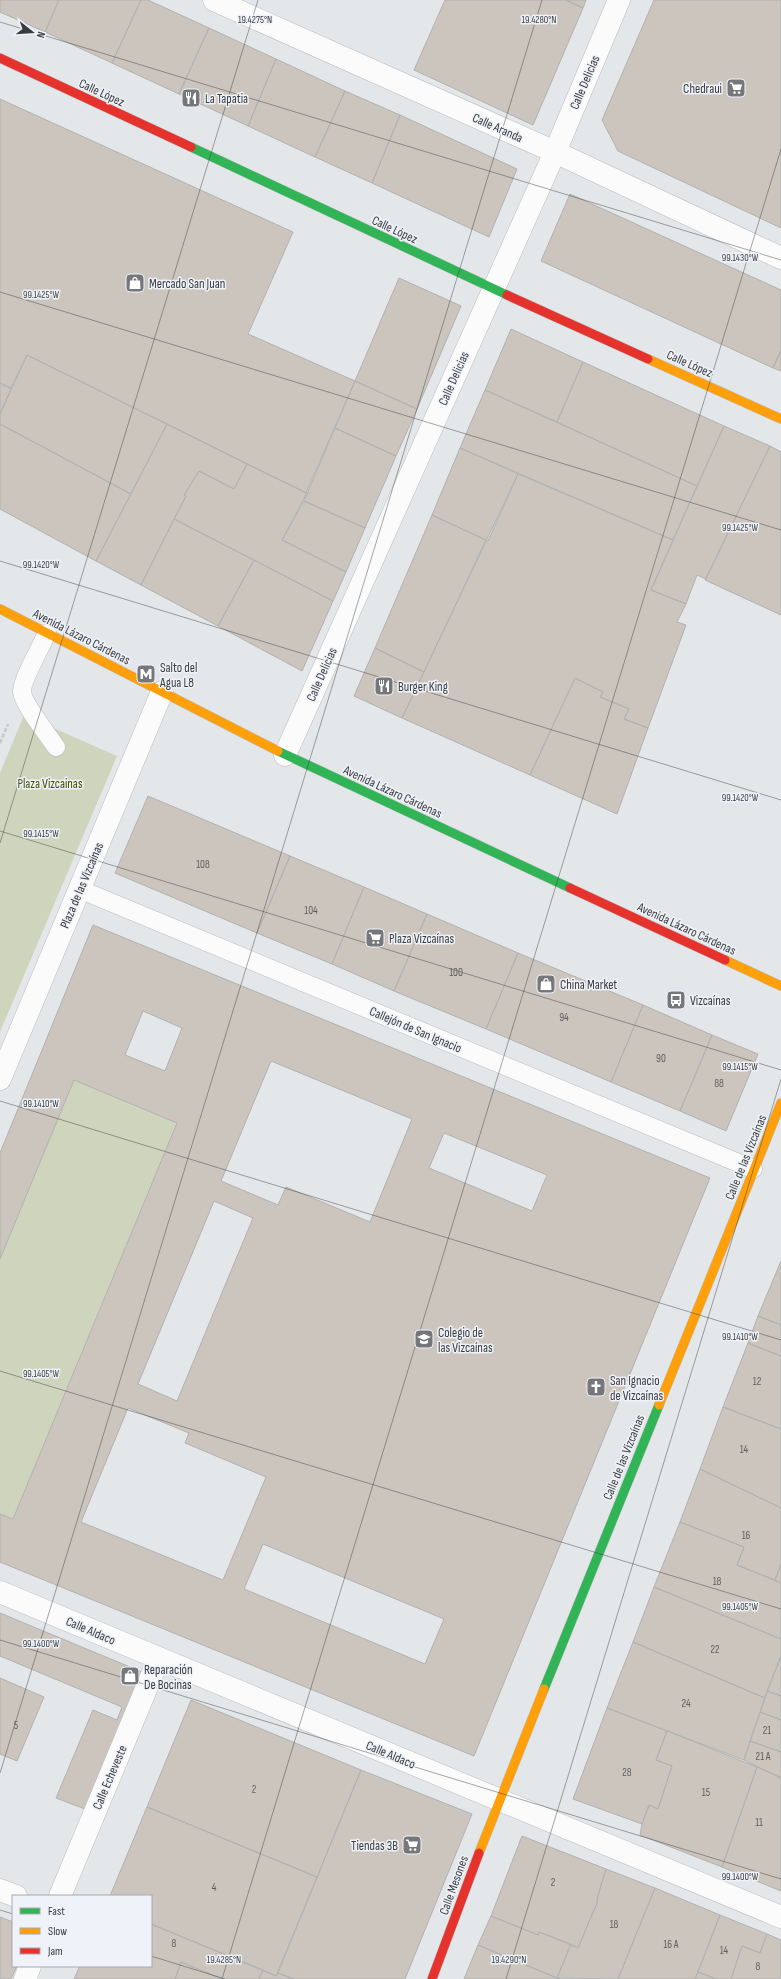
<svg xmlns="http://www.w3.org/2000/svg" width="781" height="1979" font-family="'Sofia Sans Condensed',sans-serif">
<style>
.green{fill:#cfd5bd}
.building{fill:#ccc5bd;stroke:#b0b1b1;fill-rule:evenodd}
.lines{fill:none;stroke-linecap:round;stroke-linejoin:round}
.lane-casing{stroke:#babcbe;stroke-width:19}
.street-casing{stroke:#babcbe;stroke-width:23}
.fast-casing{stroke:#babcbe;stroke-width:10}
.slow-casing{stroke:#babcbe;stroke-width:10}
.jam-casing{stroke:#babcbe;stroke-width:10}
.path{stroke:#c7c7c8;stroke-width:2.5;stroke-dasharray:4 2;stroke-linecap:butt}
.lane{stroke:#fbfbfc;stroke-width:18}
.street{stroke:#fbfbfc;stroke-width:22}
.fast{stroke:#30b455;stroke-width:9}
.slow{stroke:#ff9f0a;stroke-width:9}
.jam{stroke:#e5322d;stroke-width:9}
.ticks{fill:none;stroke:#393b3d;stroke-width:1;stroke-opacity:0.45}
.labels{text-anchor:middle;stroke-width:3;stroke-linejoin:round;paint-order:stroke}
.number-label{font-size:11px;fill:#5e5e5d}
.street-label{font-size:13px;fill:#393b3d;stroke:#eff3f9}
.poi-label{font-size:13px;fill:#393b3d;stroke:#eff3f9;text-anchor:start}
.park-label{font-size:13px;fill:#424b00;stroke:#eff3f9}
.ticks-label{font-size:10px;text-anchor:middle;fill:#393b3d;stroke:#eff3f9;stroke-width:3;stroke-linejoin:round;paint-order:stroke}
</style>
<rect width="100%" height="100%" fill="#e4e7ea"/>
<path class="green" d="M24,715L117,756L0,1032V773Z
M74,1080L177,1123L13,1519L0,1514V1259Z"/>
<path class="building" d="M0,0H59L45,32L0,12Z
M59,0H141L112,63L45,32Z
M141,0H148L209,28L179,94L112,63Z
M445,0H566L583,8L533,125L414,70Z
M566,0H586L583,8Z
M654,0H781V228L618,151L602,120Z
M209,28L276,59L248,126L179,94Z
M276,59L345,91L315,157L248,126Z
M345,91L400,115L372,183L315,157Z
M0,99L293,232L248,334L355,381L306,493L27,355L11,388L0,383Z
M400,115L517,169L489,237L372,183Z
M570,194L781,290V350L773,368L541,261Z
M399,278L461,306L417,409L355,381Z
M511,329L583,362L557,422L485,390Z
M781,350V371L773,368Z
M27,355L167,424L131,494L0,424V414Z
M583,362L724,426L697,486L557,422Z
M355,381L417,409L396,456L335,428Z
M0,383L11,389L0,414Z
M485,390L697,486L673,540L460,448Z
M0,424L131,494L96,561L0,509Z
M167,424L247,464L234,489L199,471L184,495L186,496L141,585L96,561Z
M724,426L770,446L706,579L697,575L686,604L651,590Z
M335,428L396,456L365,528L304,501Z
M770,446L781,452V615L705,580Z
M460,448L518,474L488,541L432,515Z
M247,464L307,493L282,540L346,572L333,601L174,519L186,496L184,495L199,471L234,489Z
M518,474L673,540L651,590L686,604L677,622L686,625L648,728L624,719L629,709L600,697L603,692L575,678L530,775L402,718Z
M304,501L365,528L346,572L282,540Z
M432,515L486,540L424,672L375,648Z
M174,519L254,560L218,626L141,585Z
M254,560L333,601L302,671L218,626Z
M375,648L424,672L402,718L354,696Z
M575,678L603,692L600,697L629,709L624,719L648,728L617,814L530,775Z
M148,796L290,856L257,933L115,873Z
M290,856L364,887L332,964L257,933Z
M364,887L427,914L394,991L332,964Z
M427,914L518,953L486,1029L394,991Z
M93,925L710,1178L474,1756L0,1562V1514L13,1519L177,1123L74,1080L0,1259V1153ZM143,1011L182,1028L165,1071L125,1055ZM271,1061L412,1119L370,1222L286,1187L278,1205L221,1181ZM444,1133L547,1175L532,1211L429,1168ZM214,1201L253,1218L177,1401L138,1384ZM128,1408L189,1433L185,1443L266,1477L223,1580L81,1522ZM263,1544L444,1619L425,1664L244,1589Z
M518,953L643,1005L611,1082L486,1029Z
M643,1005L712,1035L680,1111L611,1082Z
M712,1035L758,1054L726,1131L680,1111Z
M781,1261V1325L758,1316Z
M758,1316L781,1325V1356L748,1343Z
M748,1343L781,1356V1429L723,1407Z
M723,1407L781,1429V1508L700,1469Z
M700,1469L781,1508V1564L775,1580L737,1565L744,1547L680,1522Z
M680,1522L744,1547L737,1565L781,1583V1639L654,1587Z
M781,1564V1583L775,1580Z
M654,1587L781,1639V1656L765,1698L633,1642Z
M0,1613L142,1672L85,1809L56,1798L93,1710L117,1720L122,1707L0,1656Z
M633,1642L765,1698L744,1760L607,1708Z
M781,1656V1696L767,1691Z
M0,1678L44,1697L17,1761L0,1754Z
M767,1691L781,1696V1720L760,1712Z
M191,1700L361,1770L317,1877L147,1807Z
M607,1708L667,1731L656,1760L672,1766L658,1809L649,1805L642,1824L573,1799Z
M760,1712L781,1720V1752L750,1741Z
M667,1731L757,1767L722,1867L640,1835L642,1824L649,1805L658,1809L672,1766L656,1760Z
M750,1741L781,1752V1778L744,1760Z
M757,1767L781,1778V1891L722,1867Z
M361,1770L472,1814L405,1979H294L278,1973Z
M147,1807L317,1877L276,1976L151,1924V1896H110Z
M522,1836L606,1869L598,1895L597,1903L578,1948L539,1932L538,1935L491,1916Z
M606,1869L655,1888L618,1979L557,1978L571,1944L578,1948L597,1903L598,1895Z
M655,1888L720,1915L695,1979H618Z
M720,1915L767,1934L760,1953L742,1946L731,1979H716L698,1972Z
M491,1916L538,1935L539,1932L571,1944L557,1978L478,1945Z
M0,1917L13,1922V1966H17L11,1979H0Z
M151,1924L263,1970L259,1979H222L181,1962L175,1979H74L80,1966H151Z
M767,1934L781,1940V1979H731L742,1946L760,1953Z
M478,1945L557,1978L560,1979H464Z
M181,1962L222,1979H175Z
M263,1970L276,1976L278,1973L294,1979H259Z
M698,1972L716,1979H695Z"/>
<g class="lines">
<defs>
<path id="lane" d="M47,633C42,645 21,681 22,692C23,704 49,736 56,747
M79,889L753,1169"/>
<path id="street" d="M214,0L555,152L781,258
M285,755L555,152L619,0
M0,1079L162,692
M0,1592L781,1917
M0,1890L16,1896
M60,1896L159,1658
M25,1979L30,1966"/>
<path id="fast" d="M191,147L507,295
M278,751L570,888
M544,1689L659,1405"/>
<path id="slow" d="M648,359L781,419
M0,609L278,751
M725,960L781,986
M659,1405L781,1103
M479,1853L544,1689"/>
<path id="jam" d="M0,58L191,147
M507,295L648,359
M570,888L725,960
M432,1979L479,1853"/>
</defs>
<use href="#lane" class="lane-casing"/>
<use href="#street" class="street-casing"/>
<use href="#fast" class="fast-casing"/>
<use href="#slow" class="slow-casing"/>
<use href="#jam" class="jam-casing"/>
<path class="path" d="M0,743L8,724"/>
<use href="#lane" class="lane"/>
<use href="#street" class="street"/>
<use href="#fast" class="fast"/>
<use href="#slow" class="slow"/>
<use href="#jam" class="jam"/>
</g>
<path class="ticks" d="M0,22L781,260M0,292L781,530M0,561L781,800M0,831L781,1070M0,843L258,0M0,1101L781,1340M0,1371L781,1609M0,1640L781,1879M0,1773L542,0M0,1910L13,1914M151,1956L225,1979M222,1979L781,149M506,1979L781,1079"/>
<defs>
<symbol id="supermarket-square" viewBox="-11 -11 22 22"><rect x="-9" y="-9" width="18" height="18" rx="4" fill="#75777a" stroke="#eff3f9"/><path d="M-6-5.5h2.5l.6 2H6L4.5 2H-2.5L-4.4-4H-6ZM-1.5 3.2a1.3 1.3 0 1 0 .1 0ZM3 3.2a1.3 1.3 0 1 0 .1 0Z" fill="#fff"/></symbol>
<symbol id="restaurant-square" viewBox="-11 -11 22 22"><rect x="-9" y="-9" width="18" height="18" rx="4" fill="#75777a" stroke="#eff3f9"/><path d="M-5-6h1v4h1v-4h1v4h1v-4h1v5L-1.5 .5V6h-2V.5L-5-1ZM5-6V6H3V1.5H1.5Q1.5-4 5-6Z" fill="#fff"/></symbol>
<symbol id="shop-square" viewBox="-11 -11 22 22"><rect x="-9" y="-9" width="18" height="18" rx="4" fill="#75777a" stroke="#eff3f9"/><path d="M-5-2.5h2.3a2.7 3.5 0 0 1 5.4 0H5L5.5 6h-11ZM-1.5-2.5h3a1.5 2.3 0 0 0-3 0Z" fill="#fff"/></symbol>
<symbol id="metro-square" viewBox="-11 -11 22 22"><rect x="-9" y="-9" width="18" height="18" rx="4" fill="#75777a" stroke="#eff3f9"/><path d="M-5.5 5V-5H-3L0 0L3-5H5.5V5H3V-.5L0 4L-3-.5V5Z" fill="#fff"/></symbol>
<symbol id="bus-square" viewBox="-11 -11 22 22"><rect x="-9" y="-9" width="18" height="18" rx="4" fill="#75777a" stroke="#eff3f9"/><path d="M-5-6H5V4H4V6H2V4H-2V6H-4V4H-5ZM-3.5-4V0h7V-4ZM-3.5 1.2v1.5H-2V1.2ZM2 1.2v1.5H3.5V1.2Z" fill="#fff"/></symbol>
<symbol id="school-square" viewBox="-11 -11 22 22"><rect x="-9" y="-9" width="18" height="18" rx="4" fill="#75777a" stroke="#eff3f9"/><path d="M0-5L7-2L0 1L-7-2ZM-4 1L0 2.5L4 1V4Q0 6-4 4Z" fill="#fff"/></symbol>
<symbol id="church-square" viewBox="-11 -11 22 22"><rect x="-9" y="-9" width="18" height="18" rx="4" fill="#75777a" stroke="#eff3f9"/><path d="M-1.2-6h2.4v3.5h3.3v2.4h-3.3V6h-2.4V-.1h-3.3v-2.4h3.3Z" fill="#fff"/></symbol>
</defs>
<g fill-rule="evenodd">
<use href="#supermarket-square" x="725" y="77" width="22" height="22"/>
<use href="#restaurant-square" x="180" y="87" width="22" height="22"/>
<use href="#shop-square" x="124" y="272" width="22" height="22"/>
<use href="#metro-square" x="135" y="663" width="22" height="22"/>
<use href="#restaurant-square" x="373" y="675" width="22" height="22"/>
<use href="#supermarket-square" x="364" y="927" width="22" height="22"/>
<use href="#shop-square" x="535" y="973" width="22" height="22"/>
<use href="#bus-square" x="665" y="989" width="22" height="22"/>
<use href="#school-square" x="413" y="1328" width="22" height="22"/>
<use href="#church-square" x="585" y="1376" width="22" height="22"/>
<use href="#shop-square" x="119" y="1665" width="22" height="22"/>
<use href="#supermarket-square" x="401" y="1834" width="22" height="22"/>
</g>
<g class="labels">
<g class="number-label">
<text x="203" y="868">108</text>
<text x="311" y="914">104</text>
<text x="456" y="976">100</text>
<text x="564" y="1021">94</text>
<text x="661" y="1062">90</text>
<text x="719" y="1087">88</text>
<text x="757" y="1385">12</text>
<text x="744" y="1453">14</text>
<text x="746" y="1539">16</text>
<text x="717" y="1585">18</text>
<text x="715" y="1653">22</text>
<text x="686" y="1707">24</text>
<text x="16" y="1729">5</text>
<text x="767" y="1734">21</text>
<text x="763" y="1760">21 A</text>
<text x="627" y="1776">28</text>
<text x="254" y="1793">2</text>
<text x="706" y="1796">15</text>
<text x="759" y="1826">11</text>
<text x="553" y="1886">2</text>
<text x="214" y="1891">4</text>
<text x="614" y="1928">18</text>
<text x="174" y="1947">8</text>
<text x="671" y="1948">16 A</text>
<text x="724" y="1954">14</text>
<text x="758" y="1970">8</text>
</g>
<g class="street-label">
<text transform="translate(584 82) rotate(-67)" y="5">Calle Delicias</text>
<text transform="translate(102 92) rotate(25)" y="5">Calle López</text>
<text transform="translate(498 127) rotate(24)" y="5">Calle Aranda</text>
<text transform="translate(395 229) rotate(25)" y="5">Calle López</text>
<text transform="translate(690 363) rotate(24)" y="5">Calle López</text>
<text transform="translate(453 378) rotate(-66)" y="5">Calle Delicias</text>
<text transform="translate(82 636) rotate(27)" y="5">Avenida Lázaro Cárdenas</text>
<text transform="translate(321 674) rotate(-66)" y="5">Calle Delicias</text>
<text transform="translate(393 791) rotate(25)" y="5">Avenida Lázaro Cárdenas</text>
<text transform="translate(81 885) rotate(-67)" y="5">Plaza de las Vizcaínas</text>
<text transform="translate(687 928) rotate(25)" y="5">Avenida Lázaro Cárdenas</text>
<text transform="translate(416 1029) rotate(23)" y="5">Callejón de San Ignacio</text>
<text transform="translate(745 1157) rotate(-68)" y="5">Calle de las Vizcaínas</text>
<text transform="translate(623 1457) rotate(-68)" y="5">Calle de las Vizcaínas</text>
<text transform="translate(91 1630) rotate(23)" y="5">Calle Aldaco</text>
<text transform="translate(391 1754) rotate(23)" y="5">Calle Aldaco</text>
<text transform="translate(109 1777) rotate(-67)" y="5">Calle Echeveste</text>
<text transform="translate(453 1885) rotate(-70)" y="5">Calle Mesones</text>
</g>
<g class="poi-label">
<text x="722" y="93" text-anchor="end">Chedraui</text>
<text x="205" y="103">La Tapatia</text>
<text x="149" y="288">Mercado San Juan</text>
<text x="160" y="672">Salto del<tspan x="160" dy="15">Agua L8</tspan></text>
<text x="398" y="691">Burger King</text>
<text x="389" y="943">Plaza Vizcaínas</text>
<text x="560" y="989">China Market</text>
<text x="690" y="1005">Vizcaínas</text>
<text x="438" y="1337">Colegio de<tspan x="438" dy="15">las Vizcaínas</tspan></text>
<text x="610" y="1385">San Ignacio<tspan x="610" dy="15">de Vizcaínas</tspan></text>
<text x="144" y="1674">Reparación<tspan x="144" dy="15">De Bocinas</tspan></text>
<text x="398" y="1850" text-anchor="end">Tiendas 3B</text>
</g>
<g class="park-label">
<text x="50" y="788">Plaza Vizcainas</text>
</g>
</g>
<g class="ticks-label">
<text x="255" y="23">19.4275°N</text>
<text x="539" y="23">19.4280°N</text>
<text x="740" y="261">99.1430°W</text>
<text x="41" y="298">99.1425°W</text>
<text x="740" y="531">99.1425°W</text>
<text x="41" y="568">99.1420°W</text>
<text x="740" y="801">99.1420°W</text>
<text x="41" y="837">99.1415°W</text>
<text x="740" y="1070">99.1415°W</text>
<text x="41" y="1107">99.1410°W</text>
<text x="740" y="1340">99.1410°W</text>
<text x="41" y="1377">99.1405°W</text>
<text x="740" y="1610">99.1405°W</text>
<text x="41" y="1647">99.1400°W</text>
<text x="740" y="1880">99.1400°W</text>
<text x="224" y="1963">19.4285°N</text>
<text x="509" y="1963">19.4290°N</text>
</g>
<rect x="12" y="1895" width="140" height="72" fill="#eff3f9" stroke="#a6a9ae"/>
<rect x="20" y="1908" width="20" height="6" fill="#30b455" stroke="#a6a9ae"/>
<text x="48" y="1915" font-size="12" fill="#393b3d">Fast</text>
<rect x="20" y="1928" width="20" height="6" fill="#ff9f0a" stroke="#a6a9ae"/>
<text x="48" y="1935" font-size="12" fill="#393b3d">Slow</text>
<rect x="20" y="1948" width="20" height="6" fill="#e5322d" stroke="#a6a9ae"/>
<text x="48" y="1955" font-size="12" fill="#393b3d">Jam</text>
<g transform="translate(32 32) rotate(107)" stroke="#eff3f9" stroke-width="3" paint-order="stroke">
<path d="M0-3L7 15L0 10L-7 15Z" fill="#393b3d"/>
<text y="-6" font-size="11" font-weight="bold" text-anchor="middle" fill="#393b3d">N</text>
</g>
</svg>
